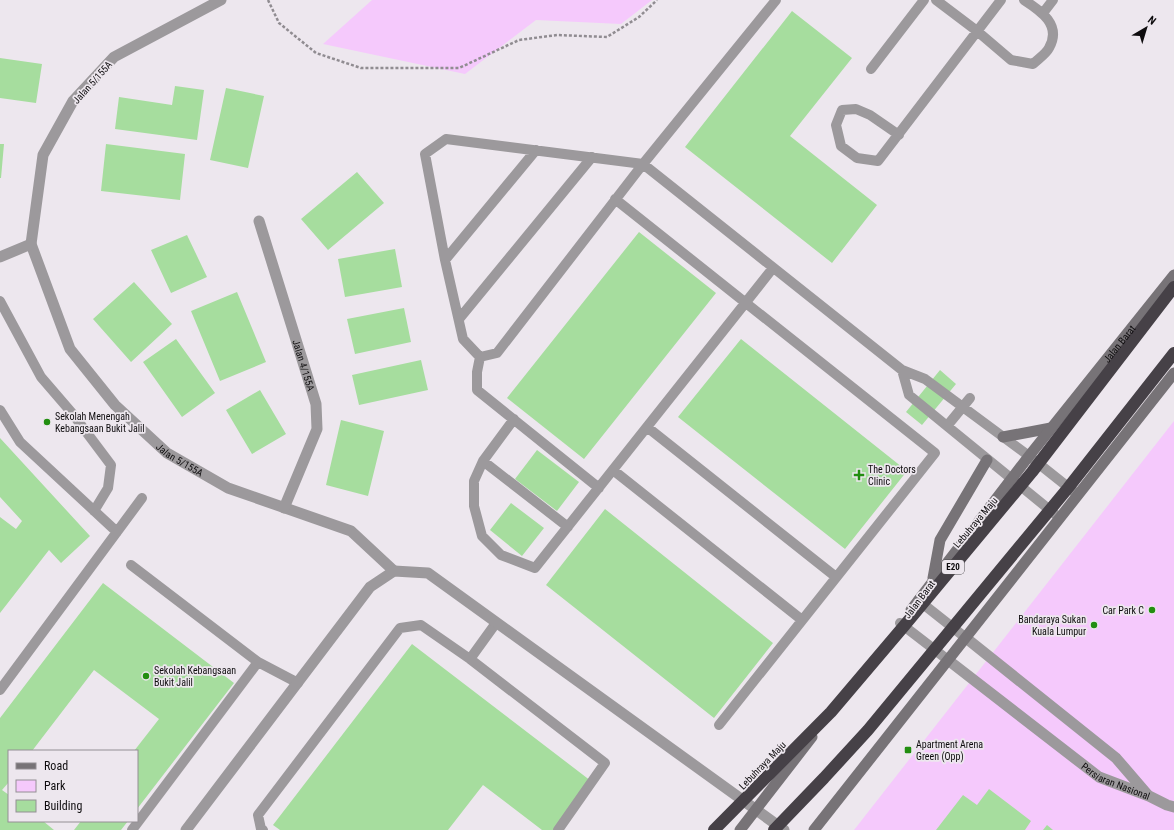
<svg xmlns="http://www.w3.org/2000/svg" width="1174" height="830" font-family="'Roboto Condensed',sans-serif">
<style>
.green{fill:#f5c9fc}
.building{fill:#a6dd9e}
.lines{fill:none;stroke-linecap:round;stroke-linejoin:round}
.path{stroke:#908c91;stroke-width:2.5;stroke-dasharray:3 2;stroke-linecap:butt}
.service{stroke:#9c999c;stroke-width:10}
.minor{stroke:#9c999c;stroke-width:11}
.secondary{stroke:#777377;stroke-width:11}
.motorway-bridge{stroke:#464147;stroke-width:12}
.poi-dot{fill:#228e10;stroke:#ede7ee;stroke-width:1.5}
.labels{text-anchor:middle;stroke-width:3.5;stroke-linejoin:round;paint-order:stroke}
.shield{fill:#ede7ee;stroke:#514e51;stroke-width:1}
.shield-label{font-size:9px;font-weight:bold;fill:#0e0c0e}
.street-label{font-size:10px;fill:#0e0c0e;stroke:#ede7ee}
.poi-label{font-size:10px;fill:#0e0c0e;stroke:#ede7ee;text-anchor:start}
</style>
<rect width="100%" height="100%" fill="#ede7ee"/>
<path class="green" d="M372,0H652L621,24L536,20L465,74L323,44Z
M1174,421V830H854Z"/>
<path class="building" d="M792,11L852,58L790,136L877,205L832,263L685,147Z
M0,58L42,64L36,103L0,98Z
M175,86L204,90L197,140L115,129L119,97L172,105Z
M226,88L264,96L248,168L210,160Z
M0,144H4L1,178H0Z
M106,144L185,154L180,200L101,191Z
M357,172L384,203L328,250L301,219Z
M639,232L716,293L584,459L507,398Z
M187,235L207,277L171,293L151,250Z
M395,249L402,287L345,297L338,259Z
M134,282L172,324L131,362L93,319Z
M237,292L266,362L220,381L191,311Z
M404,308L411,342L355,354L347,319Z
M176,339L215,393L182,417L143,362Z
M741,339L907,471L845,549L678,417Z
M421,360L428,390L359,405L352,375Z
M940,370L956,384L922,425L906,412Z
M260,390L286,434L252,454L226,410Z
M341,420L384,431L368,496L326,485Z
M0,438L90,536L61,563L49,550L0,613V517L16,529L22,521L0,497Z
M537,450L579,482L557,511L515,479Z
M511,503L544,528L522,556L490,530Z
M605,509L773,643L714,718L546,585Z
M103,583L234,683L137,809V751H134L159,719L94,670L32,751H9V782L2,790L9,795V821H43L54,830H0V718Z
M412,644L591,781L554,830H542L483,785L448,830H280L273,825Z
M989,789L1031,821L1025,830H936L963,795L977,805Z
M81,821H128L121,830H74Z
M1047,825L1053,830H1043Z"/>
<g class="lines">
<path class="path" d="M268,0L279,23L316,53L361,68H459L519,40L557,35L607,37L639,17L657,0"/>
<path class="service" d="M776,0L643,164L902,370L925,379L1029,456L1078,495
M936,0L977,31L1011,60L1033,64C1038,59 1046,54 1049,48C1062,25 1041,11 1024,0
M1043,13L1053,0
M871,69L924,0
M899,135L870,115L856,109L842,110L836,125L841,146L857,158L878,161L1001,0
M446,139L643,164L497,353L480,357L463,339L445,260L425,154Z
M615,199L935,453L719,725
M445,260L536,150
M0,301L41,377L72,413L111,465L108,488L94,511
M459,319L592,157
M480,357L477,372V390L599,488
M902,370L909,395L1056,515
M0,410L20,442L117,532
M514,419L483,461L474,481V506L482,536L501,555L535,568L773,268
M947,426L970,398
M647,427L836,577
M483,461L568,527
M613,470L802,620
M131,565L258,662L298,683
M918,600L966,638
M900,623L948,660
M470,659L496,623
M0,690L142,498
M132,830L258,662
M263,830L261,829L258,815L400,628L421,625L470,659L605,763L558,830"/>
<g class="minor">
<path id="s1" d="M221,0L114,57L73,101L43,155L31,244L70,349L115,405L167,453L228,488L351,531L394,571"/>
<path id="s2" d="M259,221L316,404L317,429L284,508"/>
<path d="M0,257L31,244"/>
<path d="M966,638L1116,758L1147,794"/>
<path id="s3" d="M948,660L1099,777L1149,796L1167,805L1174,807"/>
<path d="M186,830L370,587L394,571L428,573L784,830"/>
</g>
<g class="secondary">
<path d="M1003,437L1051,428"/>
<path d="M933,578L940,540L987,460"/>
<path id="s4" d="M911,610L1029,456L1174,275"/>
<path d="M740,830L812,737"/>
<path d="M814,830L1174,373"/>
</g>
<path class="motorway-bridge" d="M714,830L831,712L904,626L1032,472L1174,287
M774,830L824,778L868,730L1068,488L1174,353"/>
</g>
<g class="poi-dot">
<circle cx="47" cy="422" r="4"/>
<path d="M857 469h4v4h4v4h-4v4h-4v-4h-4v-4h4z"/>
<circle cx="1152" cy="610" r="4"/>
<circle cx="1094" cy="625" r="4"/>
<circle cx="146" cy="676" r="4"/>
<rect x="904" y="746" width="8" height="8" rx="2"/>
</g>
<g class="labels">
<rect class="shield" x="942" y="560" width="22" height="14" rx="3"/>
<g class="shield-label">
<text x="953" y="570">E20</text>
</g>
<g class="street-label">
<text transform="translate(92 82) rotate(-48)" y="4">Jalan 5/155A</text>
<text dy="4" stroke="none"><textPath href="#s4" startOffset="338">Jalan Barat</textPath></text>
<text dy="4" stroke="none"><textPath href="#s2" startOffset="151">Jalan 4/155A</textPath></text>
<text dy="4" stroke="none"><textPath href="#s1" startOffset="602">Jalan 5/155A</textPath></text>
<text transform="translate(975 522) rotate(-50)" y="4">Lebuhraya Maju</text>
<text transform="translate(919 599) rotate(-53)" y="4">Jalan Barat</text>
<text transform="translate(762 765) rotate(-46)" y="4">Lebuhraya Maju</text>
<text dy="4" stroke="none"><textPath href="#s3" startOffset="208">Persiaran Nasional</textPath></text>
</g>
<g class="poi-label">
<text x="55" y="420">Sekolah Menengah<tspan x="55" dy="12">Kebangsaan Bukit Jalil</tspan></text>
<text x="868" y="473">The Doctors<tspan x="868" dy="12">Clinic</tspan></text>
<text x="1144" y="614" text-anchor="end">Car Park C</text>
<text x="1086" y="623" text-anchor="end">Bandaraya Sukan<tspan x="1086" dy="12">Kuala Lumpur</tspan></text>
<text x="154" y="674">Sekolah Kebangsaan<tspan x="154" dy="12">Bukit Jalil</tspan></text>
<text x="916" y="748">Apartment Arena<tspan x="916" dy="12">Green (Opp)</tspan></text>
</g>
</g>
<rect x="8" y="750" width="130" height="72" fill="#ede7ee" stroke="#948f94"/>
<rect x="16" y="763" width="20" height="6" fill="#777377" stroke="#948f94"/>
<text x="44" y="770" font-size="12" fill="#0e0c0e">Road</text>
<rect x="16" y="780" width="20" height="12" fill="#f5c9fc" stroke="#948f94"/>
<text x="44" y="790" font-size="12" fill="#0e0c0e">Park</text>
<rect x="16" y="800" width="20" height="12" fill="#a6dd9e" stroke="#948f94"/>
<text x="44" y="810" font-size="12" fill="#0e0c0e">Building</text>
<g transform="translate(1146 28) rotate(38)" stroke="#ede7ee" stroke-width="3" paint-order="stroke">
<path d="M0-3L7 15L0 10L-7 15Z" fill="#0e0c0e"/>
<text y="-6" font-size="11" font-weight="bold" text-anchor="middle" fill="#0e0c0e">N</text>
</g>
</svg>
